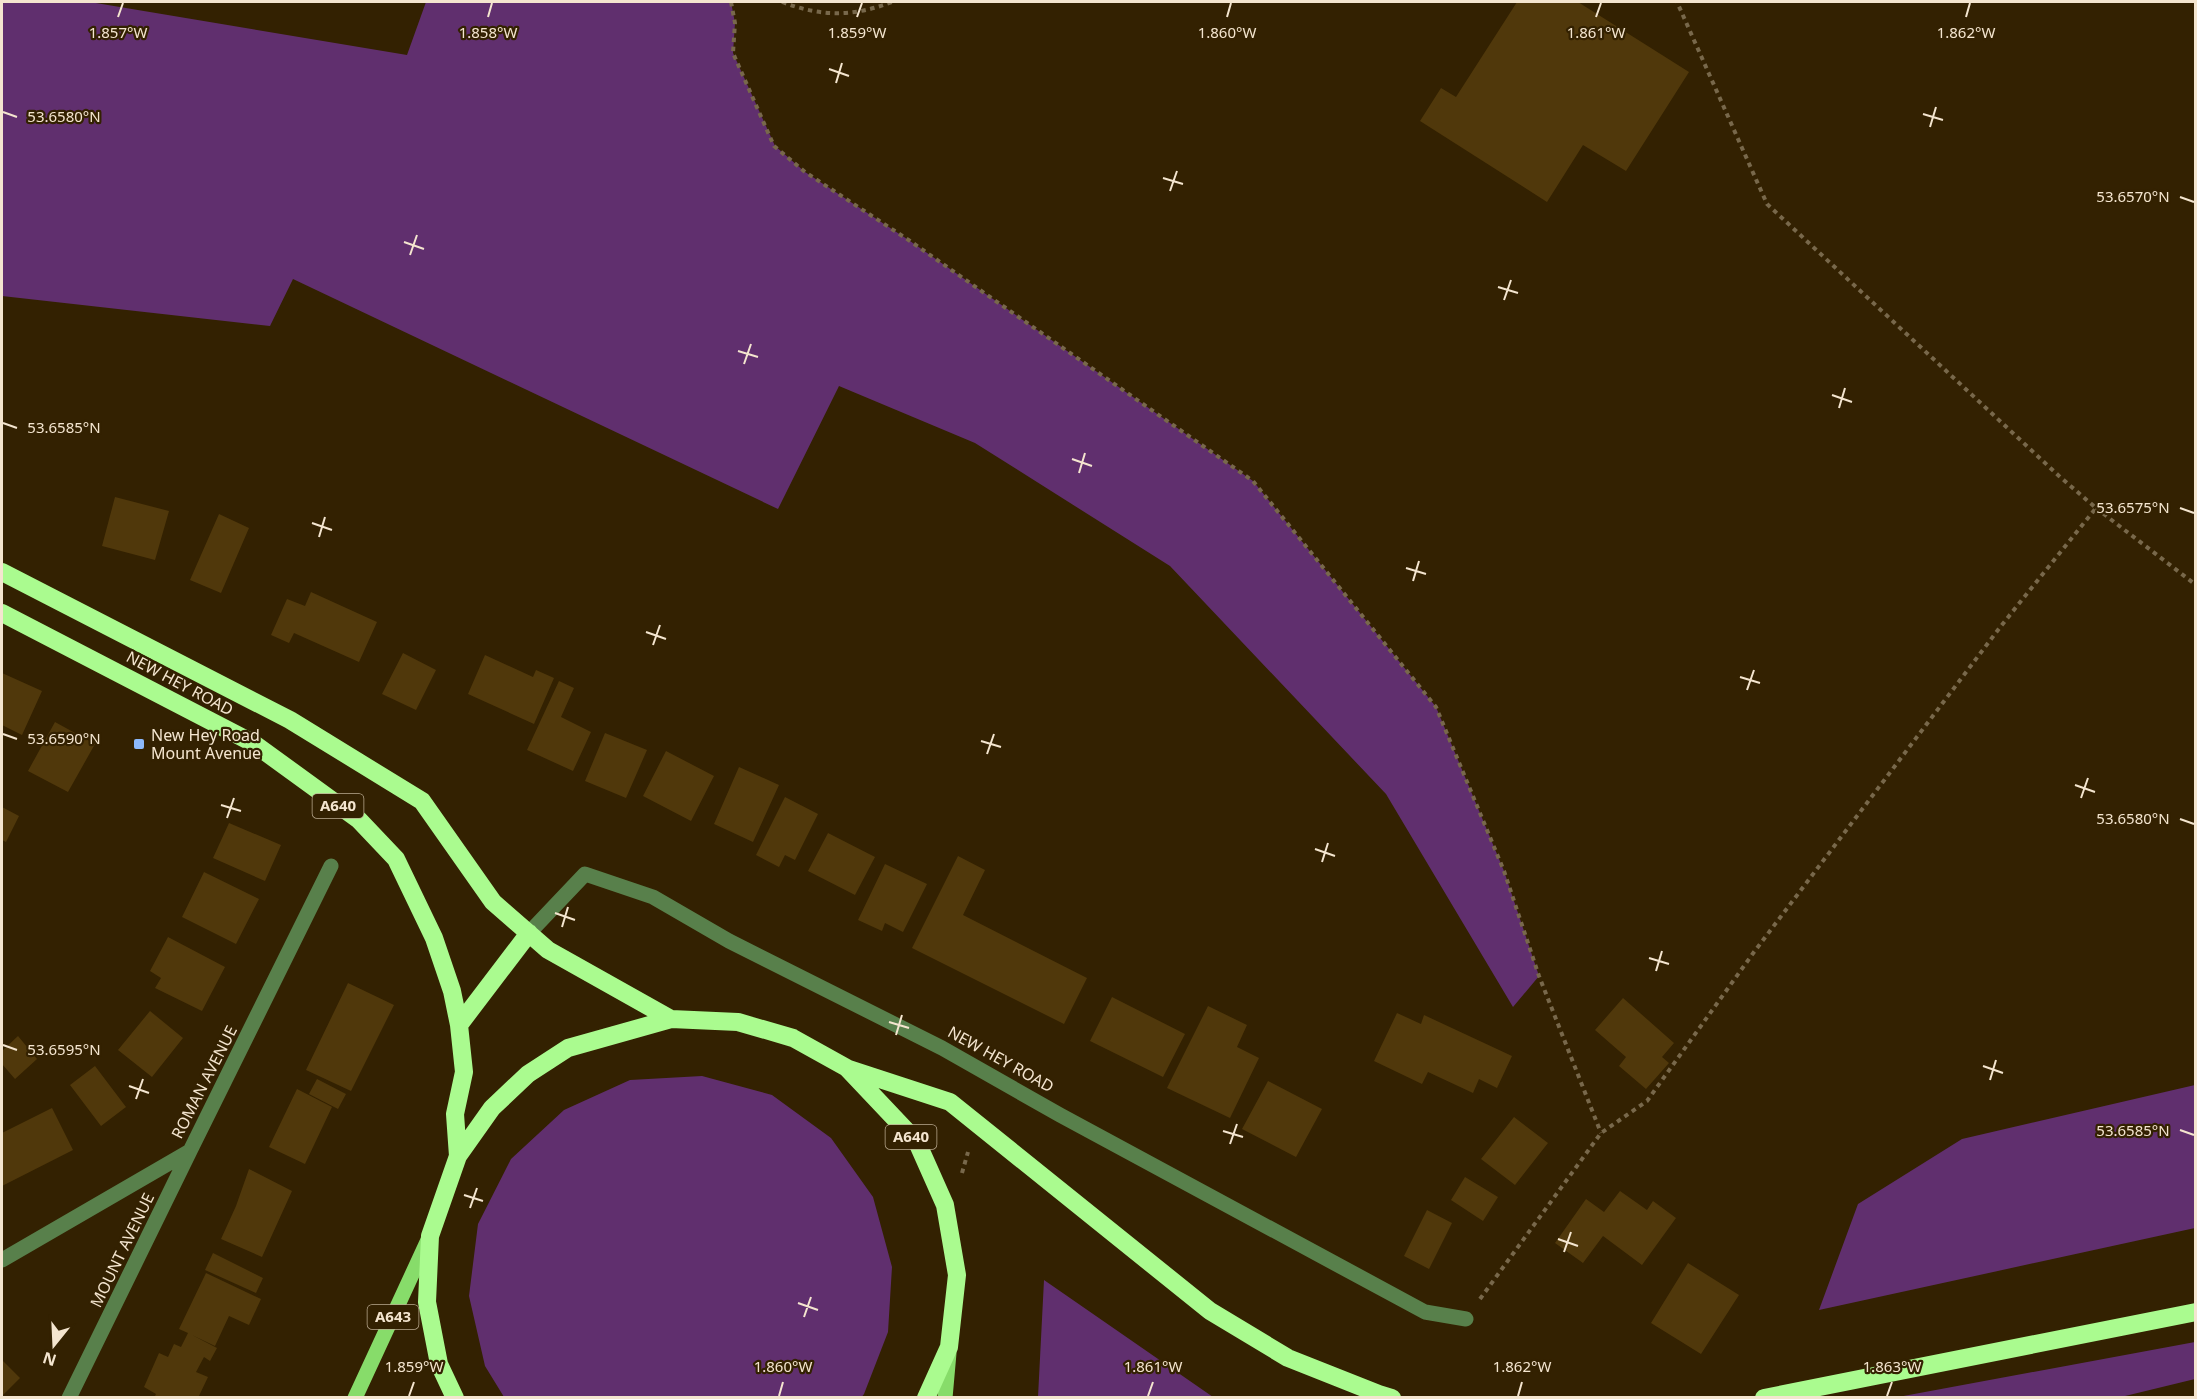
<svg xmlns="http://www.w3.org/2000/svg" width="2197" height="1399" font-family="'Noto Sans',sans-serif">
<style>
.green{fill:#602f6e}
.building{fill:#50380b}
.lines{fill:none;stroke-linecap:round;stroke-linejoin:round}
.path{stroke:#78684b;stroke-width:4;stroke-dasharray:4.5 4.5;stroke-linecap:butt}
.minor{stroke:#58804b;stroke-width:15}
.major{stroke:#87dc6a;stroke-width:15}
.highway{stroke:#aafb8f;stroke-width:18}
.ticks{fill:none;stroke:#f4e5cf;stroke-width:2}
.poi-dot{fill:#8cb9fc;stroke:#332101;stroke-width:2}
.labels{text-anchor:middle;stroke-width:4.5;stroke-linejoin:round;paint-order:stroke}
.shield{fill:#332101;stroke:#baaa91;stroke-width:1.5}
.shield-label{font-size:15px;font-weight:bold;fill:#f4e5cf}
.street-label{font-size:16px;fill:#f4e5cf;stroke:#332101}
.poi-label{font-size:16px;fill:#f4e5cf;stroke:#332101;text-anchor:start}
.ticks-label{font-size:15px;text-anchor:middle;fill:#f4e5cf;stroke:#332101;stroke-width:4.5;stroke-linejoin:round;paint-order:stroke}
</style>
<rect width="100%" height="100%" fill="#332101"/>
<path class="green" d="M2,2H90L407,55L426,2H731L735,23L733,53L775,146L805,172L910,241L1253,481L1436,707L1504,871L1539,976L1513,1007L1386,794L1170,566L975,443L839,386L778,509L293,279L270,326L2,296Z
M702,1076L772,1095L831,1138L873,1197L892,1267L888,1332L864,1394L861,1398L504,1397L485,1366L469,1296L478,1224L511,1159L564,1110L630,1080Z
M2195,1085V1228L1819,1310L1858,1204L1962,1139Z
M1044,1280L1213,1397H1038Z
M2195,1342V1379L2121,1397H1898Z"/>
<path class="building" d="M1517,2H1578L1689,72L1626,171L1583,145L1547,202L1420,121L1441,88L1456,97Z
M115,497L169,511L155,560L102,546Z
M219,514L249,528L221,593L190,580Z
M311,592L377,622L359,662L294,633L289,643L271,635L287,599L305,606Z
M403,653L436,670L416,710L382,694Z
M485,655L533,677L536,670L554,678L534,724L468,694Z
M2,673L42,691L22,735L2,725Z
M559,681L574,688L561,717L591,732L573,771L527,750Z
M55,722L95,744L68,792L28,771Z
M605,733L647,750L626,798L585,781Z
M666,751L714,776L691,821L643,796Z
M739,767L779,785L753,842L714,824Z
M785,797L818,814L795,860L785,855L779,867L756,855Z
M2,807L19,816L6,842L2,840Z
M229,823L281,845L265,881L213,858Z
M828,833L875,857L855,895L808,871Z
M958,856L985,870L963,915L1087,978L1064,1024L912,948Z
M885,864L927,884L903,932L885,923L882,931L858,920Z
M204,872L259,899L236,944L182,917Z
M168,937L225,967L202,1011L155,988L161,978L150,971Z
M348,983L394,1005L351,1091L306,1070Z
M1112,997L1185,1034L1163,1077L1090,1041Z
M1623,998L1674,1043L1662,1057L1669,1063L1646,1089L1619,1066L1626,1057L1595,1030Z
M1208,1006L1247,1025L1237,1047L1259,1058L1230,1118L1167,1088Z
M150,1011L183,1038L152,1077L118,1050Z
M1397,1013L1421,1024L1424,1015L1512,1056L1497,1088L1479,1079L1473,1093L1428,1072L1422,1084L1374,1061Z
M18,1036L37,1059L15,1079L2,1064V1051Z
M95,1066L126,1107L101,1126L70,1085Z
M317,1079L346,1094L338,1109L309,1094Z
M1268,1081L1322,1109L1296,1157L1242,1129Z
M297,1089L332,1107L305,1164L269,1147Z
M52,1108L73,1150L2,1186V1133Z
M1514,1117L1548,1143L1515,1185L1481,1159Z
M249,1169L292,1191L262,1257L221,1239L236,1206Z
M1465,1177L1498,1197L1483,1221L1451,1200Z
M1620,1191L1647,1210L1653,1201L1676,1218L1642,1265L1603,1236L1583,1263L1555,1243L1586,1199L1604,1212Z
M1427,1210L1452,1223L1429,1269L1404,1256Z
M213,1253L263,1278L256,1293L205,1270Z
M1688,1263L1739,1295L1701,1354L1651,1323Z
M206,1273L261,1299L249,1325L229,1316L215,1346L192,1335L217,1348L210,1361L204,1357L196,1372L208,1377L198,1398H154L156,1394L144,1387L159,1353L168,1357L174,1344L181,1347L188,1333L179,1329Z
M2,1360L20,1378L2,1396Z"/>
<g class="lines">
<path class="path" d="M731,2L735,23L733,53L774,146L805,172L910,241L1253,481L1436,707L1504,871L1539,976L1601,1133
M782,2C822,17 852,17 892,2
M2096,508L2196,585
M962,1173L968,1152
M1480,1299L1601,1133L1647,1101L1754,952L2001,626L2096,508L2059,476L1767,204L1677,2"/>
<path class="minor" d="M529,933L585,874L653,897L729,941L942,1048L1060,1115L1425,1312L1466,1319
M2,1260L190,1151L331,866
M69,1398L190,1151"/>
<path class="major" d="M355,1398L428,1240
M945,1398L949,1353"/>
<path class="highway" d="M2,572L290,720L422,801L493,902L548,950L671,1019
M2,613L253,743L359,820L396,859L434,938L452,991L459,1025L464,1072L455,1114L458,1156
M459,1025L529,933
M849,1069L950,1102L1210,1311L1288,1358L1379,1394L1392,1398
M455,1398L439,1364L427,1302L430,1236L458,1156L492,1108L528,1074L568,1048L671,1019L738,1022L793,1038L847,1068L917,1142L945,1205L957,1275L949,1347L926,1398
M1764,1398L2196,1312"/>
</g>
<path class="ticks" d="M118,17L123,3M488,17L492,3M857,17L862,3M1227,17L1231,3M1596,17L1601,3M1966,17L1970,3M829,69L849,76M836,83L842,63M3,112L17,117M1923,114L1943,120M1930,127L1936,107M1163,178L1183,184M1170,191L1177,171M2180,197L2194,202M404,242L424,249M410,255L417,235M1498,287L1518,293M1504,300L1511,280M738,351L758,357M744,364L751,344M1832,395L1852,402M1839,408L1845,388M3,423L17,428M1072,459L1092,466M1079,473L1085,453M2180,508L2194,513M312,523L332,530M319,537L325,517M1406,568L1426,574M1413,581L1419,561M646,632L666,639M653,645L660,625M1740,677L1760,683M1747,690L1754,670M3,734L17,739M981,741L1001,747M987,754L994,734M2075,785L2095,792M2081,798L2088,778M221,805L241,811M227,818L234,798M2180,819L2194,824M1315,849L1335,856M1322,862L1328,843M555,913L575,920M562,927L568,907M1649,958L1669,964M1656,971L1662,951M889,1022L909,1028M896,1035L902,1015M3,1045L17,1050M1983,1066L2003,1073M1990,1080L1996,1060M129,1086L149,1093M136,1099L143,1079M2180,1130L2194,1135M1223,1131L1243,1137M1230,1144L1237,1124M464,1195L483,1201M470,1208L477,1188M1558,1239L1578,1246M1564,1252L1571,1232M798,1303L818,1310M804,1317L811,1297M409,1396L414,1382M779,1396L783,1382M1148,1396L1153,1382M1518,1396L1522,1382M1887,1396L1892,1382"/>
<rect class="poi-dot" x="133" y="738" width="12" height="12" rx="3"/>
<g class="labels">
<g class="shield">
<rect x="312.5" y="794" width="51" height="24" rx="4.5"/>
<rect x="885.5" y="1125" width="51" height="24" rx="4.5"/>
<rect x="367.5" y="1305" width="51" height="24" rx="4.5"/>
</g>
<g class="shield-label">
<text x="338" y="811">A640</text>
<text x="911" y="1142">A640</text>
<text x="393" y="1322">A643</text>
</g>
<g class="street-label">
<text transform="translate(180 683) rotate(28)" y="6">NEW HEY ROAD</text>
<text transform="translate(1001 1059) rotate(29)" y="6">NEW HEY ROAD</text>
<text transform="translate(204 1082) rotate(-63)" y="6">ROMAN AVENUE</text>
<text transform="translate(122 1250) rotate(-64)" y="6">MOUNT AVENUE</text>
</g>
<g class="poi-label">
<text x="151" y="741">New Hey Road<tspan x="151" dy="18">Mount Avenue</tspan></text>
</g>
</g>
<g class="ticks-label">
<text x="118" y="38">1.857°W</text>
<text x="488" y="38">1.858°W</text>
<text x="857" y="38">1.859°W</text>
<text x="1227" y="38">1.860°W</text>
<text x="1596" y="38">1.861°W</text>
<text x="1966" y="38">1.862°W</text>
<text x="64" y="122">53.6580°N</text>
<text x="2133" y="202">53.6570°N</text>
<text x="64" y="433">53.6585°N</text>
<text x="2133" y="513">53.6575°N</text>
<text x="64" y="744">53.6590°N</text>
<text x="2133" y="824">53.6580°N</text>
<text x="64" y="1055">53.6595°N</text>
<text x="2133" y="1136">53.6585°N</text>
<text x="783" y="1372">1.860°W</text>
<text x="1892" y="1372">1.863°W</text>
<text x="414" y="1372">1.859°W</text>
<text x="1153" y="1372">1.861°W</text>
<text x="1522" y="1372">1.862°W</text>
</g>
<rect width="2197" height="1399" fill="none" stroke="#f4e5cf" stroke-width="6"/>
<g transform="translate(54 1345) rotate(198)" stroke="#332101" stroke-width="4.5" paint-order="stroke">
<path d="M0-4.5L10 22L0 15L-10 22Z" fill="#f4e5cf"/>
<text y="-9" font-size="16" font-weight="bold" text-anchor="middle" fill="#f4e5cf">N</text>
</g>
</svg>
